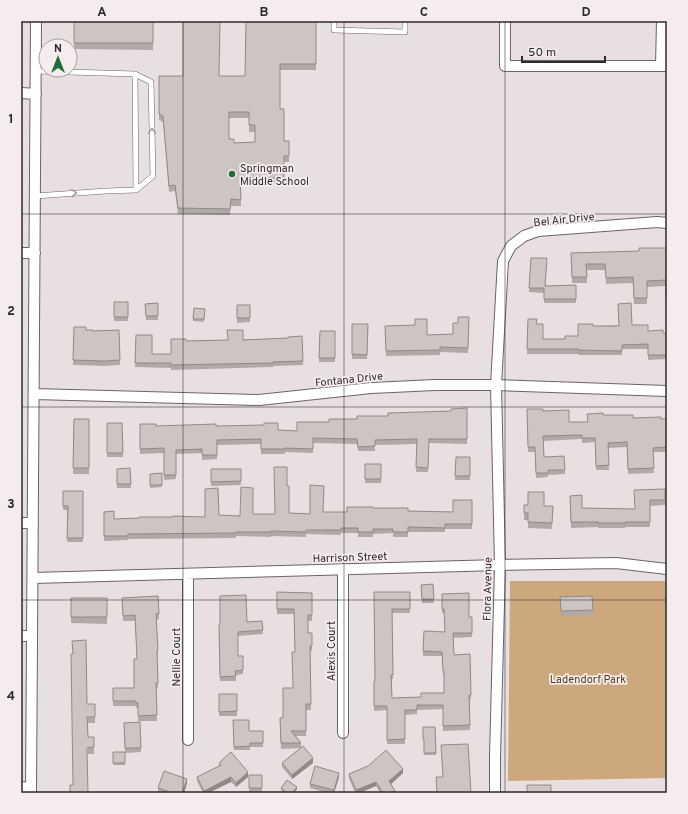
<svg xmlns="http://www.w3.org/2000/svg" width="688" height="814" font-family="Overpass,sans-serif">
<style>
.green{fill:#cca87c}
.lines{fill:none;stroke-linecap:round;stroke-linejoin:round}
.service-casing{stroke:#6b6464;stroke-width:6}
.minor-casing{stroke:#6b6464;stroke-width:12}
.service{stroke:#fff;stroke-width:5}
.minor{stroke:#fff;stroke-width:10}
.wall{fill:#afa9a8;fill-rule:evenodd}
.shaded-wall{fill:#8f8a88}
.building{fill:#ccc5c3;stroke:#8f8a88;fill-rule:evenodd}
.oneway{stroke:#a1a0a0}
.grid{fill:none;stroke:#2e2b2b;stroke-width:1;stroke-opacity:0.55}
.poi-dot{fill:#216b39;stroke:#f5eded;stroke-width:1.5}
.labels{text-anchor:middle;stroke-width:3.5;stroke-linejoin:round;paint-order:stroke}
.poi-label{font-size:11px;fill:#2e2b2b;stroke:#f5eded;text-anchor:start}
.street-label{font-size:11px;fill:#2e2b2b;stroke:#f5eded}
.park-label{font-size:11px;fill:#573b15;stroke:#f5eded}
.neatline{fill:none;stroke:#2e2b2b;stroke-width:1.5}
.grid-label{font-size:13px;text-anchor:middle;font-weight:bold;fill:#2e2b2b}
</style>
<rect width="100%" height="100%" fill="#e8e0e0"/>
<path class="green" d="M510,581H667V778L508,781Z"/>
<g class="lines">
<defs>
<path id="service" d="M334,21V30L405,32V21
M135,74L136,190
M35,196L106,191L136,190L153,176L151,82L135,74L36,71"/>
<path id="minor" d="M505,21V66H667
M661,66L662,21
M21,93L36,94
M21,253H35
M34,394L259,400L371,388L435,385H496L667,391
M21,523H33
M188,574V740
M33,578L500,565L616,563L667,569
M21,636H32
M343,733V569
M21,787L31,788
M31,793L36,21
M495,793V757L500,565L496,385L503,261L511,246L524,236L538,231L657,222L667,223"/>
</defs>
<use href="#service" class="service-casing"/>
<use href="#minor" class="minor-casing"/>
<use href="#service" class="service"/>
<use href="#minor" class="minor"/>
</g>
<path class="wall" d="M74,21H153V50L74,49Z
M316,21V70H280V109L284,141H289V162H284V184H240L241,206H231L230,215L178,214L175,191L169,192L163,122L159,120V76H245ZM229,118H249V132H255V142L234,143L229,139Z
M667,248V306H666V286L647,287V304H634L633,283L606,284L605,270H587V283H572L571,253L639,251Z
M531,258L546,286L576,285V303H544V293L529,292Z
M114,302H128V321H114Z
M158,303V320H146L145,304Z
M237,305H250V322L237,323Z
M194,308L205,309L204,322L193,321Z
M469,317L468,353L440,352V355L386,356L385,326L427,335L453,334L458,323Z
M528,319L537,324L543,339H565L578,336L593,326L632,325L648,331L663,333H667V359L648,360V349H622V355H578V354H527Z
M352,324H368L367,359H352Z
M74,327L93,331L119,330L120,365L104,366L73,365Z
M320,331H335V362H319Z
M136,335L152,354H171L186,341L228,340L288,338L302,336L303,365L273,366V367L171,370V368L135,367Z
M467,408V444L429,443L428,472H416L417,444L375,445V451H358L357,444L313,443V453L285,452V454H261V444L217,445V459L202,460V453L176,454V479L164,480V453L140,454V424L156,426H216L297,431L329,422L388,416L451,411Z
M527,409L543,411L569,422H587L603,415L633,418L667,419V452H653L654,473L628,474L627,447L608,448L609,470H596L595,442L582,443V439L543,441L544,457L564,456L565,474L548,475V477L536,478L535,452H528Z
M74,419H89V474H73Z
M107,423H122L123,457H107Z
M456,457H470V480H455Z
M365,464H381V483H365Z
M130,468L131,488H117V469Z
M211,469H241V485L211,486Z
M162,473V487L150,488V474Z
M287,486L289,513L310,514L323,512H347L373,508L408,511L453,512L472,500V529H445V532H408V537H393V533L373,534V537H358V533H341V535L306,534V537L271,536V537L236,536V538L128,539V540L104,541V512L114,519L205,517L219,515L240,516L253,514H275Z
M665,489V505L650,506V527H625V528H598V527L571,528L570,496L582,508L635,509Z
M63,491H83V542H67V510H63Z
M544,506H553L552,529L528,528V520H524V513Z
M433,584L434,603H422L421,585Z
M277,592L312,593V621H308V633H312V651H310L311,710H306V736H296L301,743V747L313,763L292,779L282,767V763L300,748L281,749L280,723L283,718L293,688L295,652L294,614H277Z
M374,592H410V613H392L393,679H392V698L421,697L444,693V675H443L442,656H423V651L445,632L444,613H442V594L469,617H472V637L453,638L454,655L470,654L471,699H470V730L443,731V709L417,710V714L405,715V744H387V710L374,711V681H375Z
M158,596L159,619L156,620L158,650V655H157L158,688H156L157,721H138V708H136V706H113V688H134L137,659L135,621H123L122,598Z
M592,596L593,615L561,616L560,597Z
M71,598H107V624L71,623Z
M262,621L263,634L238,636V656H243V674L236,675V681H220L219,624Z
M219,694H237V716H219Z
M87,704L95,717V723H88V737H94V754H88Z
M233,720L249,731H263V747H250V750H234Z
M140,722L141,752L125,753V765H113V752H125L124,723Z
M423,727H435L436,755H424V741H423Z
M219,763L248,777L236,787L231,782L208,793H203L197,781V777L219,766Z
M403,773L391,784L395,793H380L376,786L359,793H355L349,778V774Z
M249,775H262V792H249Z
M339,777L334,793H327L310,788V784Z
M187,783L184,793H161L158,792V788Z
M281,788L297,789L294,793H284L281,790Z"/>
<path class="shaded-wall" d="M313,758V763L292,779V775Z
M403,769V773L389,786V781Z
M248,772V777L236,787V783Z
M339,773V777L334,793V790Z
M231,777V782L208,793H204V791Z
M187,779V783L184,793H182Z
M376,782V786L359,793H356V790Z
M297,787V789L294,793H292Z"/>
<path class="building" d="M74,21H153V43H74Z
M183,21H220L219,76H245L246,21H316V64H280V109H284V141H289V156H284V178H240L241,200L231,199L230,209L178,208L175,185L169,186L163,116L159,114V76H183ZM229,112H249V125H255V142L234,143V139H229Z
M639,248H667V300H666V280L647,281V298H634L633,277L606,278L605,264H586L587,277H572L571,253L639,251Z
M531,258H547L545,286L576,285V299H544V288H529Z
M114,302H128V317H114Z
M158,303V316H146L145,304Z
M631,303L632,325H648V331L663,330V333H667V355H648V344L622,345V351L578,350V349H527L528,319H537L536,324H543V339H565V336H578V324H593V326H619L618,304Z
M237,305H250V318H237Z
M194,308L205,309L204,319H193Z
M458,317H469L468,348L440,347V350L386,351L385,326L415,325V319H427V335L453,334V323H458Z
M352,324H368L367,355L352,354Z
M74,327H86V330H93V331L119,330L120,360L104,361L73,360Z
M227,330H243V340L288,338V337L302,336L303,361L273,362V363L171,365V363H135L136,335H152V354H171V339H186V341L228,340Z
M320,331H335V358H319Z
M467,408V439H429L428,468L416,467L417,439L375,440V446L358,447L357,439L313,438V449L285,448V449H261V439L217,440V455H202V449L176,450V475H164V448L140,449V424H156V426L216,424V426L264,425V423H278V430L297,431V422H329V419H357V416H388V413L451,411V409Z
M527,409H543V411L569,410V422H588L587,414L603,413V415H633V418L661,417V419H667V447L653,448L654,468L628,469L627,442L608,443L609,465L596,466L595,438H582V435L543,436L544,457L564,456L565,470H548V473H536L535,447H528Z
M74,419H89V468H73Z
M107,423H122L123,453H107Z
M456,457H470V476H455Z
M365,464H381V479H365Z
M274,467H287V486H289V513L310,514V485L324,486L323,512H347V507H373V508H408V511L453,512V500H472V524H445V528L408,527V532H393V529H373V532H358V528H341V530H306V532L271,531V532H236V533L128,534V536H104V512L114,511V519L139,518V517H173V516L205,517V489L218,488L219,515L240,516L241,487L253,488V514H275Z
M130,468L131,484H117V469Z
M211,469H241V481L211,482Z
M162,473V485H150V474Z
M665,489V500H650V522H625V523H598V522H571L570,496L582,495V508L635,509L634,490Z
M63,491H83V538H67L68,506H63Z
M528,492H544V506H553L552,523L528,522V513H524V505H528Z
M433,584L434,599H422L421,585Z
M277,592L312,593V615H308V633H312V646H310L311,704H306V731H291L301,743H281L280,718H283V688H293L292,652H295L294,609H277Z
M374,592H410V609H392L393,675H391L392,698L421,697V693H444V671H443L442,652L423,651L424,631L445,632L444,609H442V594L469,593V617H472V633H453L454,655L470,654L471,695H469L470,725L443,726V705H417V710H405V739L387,740V706H374V681H375Z
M246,595L247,622L262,621L263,630L238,632V656H243V670L235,671L236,676L220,677L219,624H220V596Z
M158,596L159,614H156L158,650H157L158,683H156L157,715L138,716V703H136V701H113V688H134V659H137L135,615L123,616L122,598Z
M592,596L593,610L561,611L560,597Z
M71,598H107V617H71Z
M86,640L87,704H95V717H87L88,737H94V747L87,748L88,793H70V785H73L71,654H73L72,641Z
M219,694H237V711L219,712Z
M233,720H249V731H263V743H250V746L234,747Z
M140,722L141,748H125L124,723Z
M423,727H435L436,753H424V739H423Z
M468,744L471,793H437L436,777H443L441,745Z
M303,746L313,758L292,775L282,763Z
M386,750L403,769L389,781L395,791L391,793H383L376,782L356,790L349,774L368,766Z
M113,752H125V763H113Z
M231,752L248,772L236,783L231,777L204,791L197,777L221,765L219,763Z
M315,766L339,773L334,790L310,784Z
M164,771L187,779L182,793H173L158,788Z
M249,775H262V788H249Z
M287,780L297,787L292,793H287L281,788Z
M527,785H551V793H527Z"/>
<defs><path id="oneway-chevron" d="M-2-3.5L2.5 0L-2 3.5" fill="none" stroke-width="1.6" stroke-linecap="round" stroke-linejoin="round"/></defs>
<g class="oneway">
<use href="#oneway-chevron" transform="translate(152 131) rotate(-91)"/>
<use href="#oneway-chevron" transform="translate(74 193) rotate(-4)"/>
</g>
<path class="grid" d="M183,21V793M344,21V793M505,21V793M21,214H667M21,407H667M21,600H667"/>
<circle class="poi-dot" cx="232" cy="174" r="4"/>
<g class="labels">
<g class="poi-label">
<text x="240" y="172">Springman<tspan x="240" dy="13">Middle School</tspan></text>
</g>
<g class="street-label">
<text transform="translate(564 219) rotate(-6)" y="4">Bel Air Drive</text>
<text transform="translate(349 379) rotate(-6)" y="4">Fontana Drive</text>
<text transform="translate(350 557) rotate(-2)" y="4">Harrison Street</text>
<text transform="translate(487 589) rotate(-89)" y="4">Flora Avenue</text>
<text transform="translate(331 651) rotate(-90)" y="4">Alexis Court</text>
<text transform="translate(176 657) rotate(-90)" y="4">Nellie Court</text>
</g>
<g class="park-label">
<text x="588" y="683">Ladendorf Park</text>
</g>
</g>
<rect width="688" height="814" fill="none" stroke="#f5eded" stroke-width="44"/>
<g transform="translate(58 58)"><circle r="19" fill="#f5eded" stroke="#a59f9f"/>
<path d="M0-3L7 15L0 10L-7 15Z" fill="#216b39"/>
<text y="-6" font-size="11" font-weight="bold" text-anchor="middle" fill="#2e2b2b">N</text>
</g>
<path d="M522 56v6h83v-6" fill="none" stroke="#2e2b2b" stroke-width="2"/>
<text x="528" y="56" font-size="12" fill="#2e2b2b" stroke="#f5eded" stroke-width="3" paint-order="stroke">50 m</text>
<rect x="22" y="22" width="644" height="770" class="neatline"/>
<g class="grid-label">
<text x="102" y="16">A</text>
<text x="264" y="16">B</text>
<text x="424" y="16">C</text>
<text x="586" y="16">D</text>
<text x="11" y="123">1</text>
<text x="11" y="315">2</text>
<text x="11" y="508">3</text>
<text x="11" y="700">4</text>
</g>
</svg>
